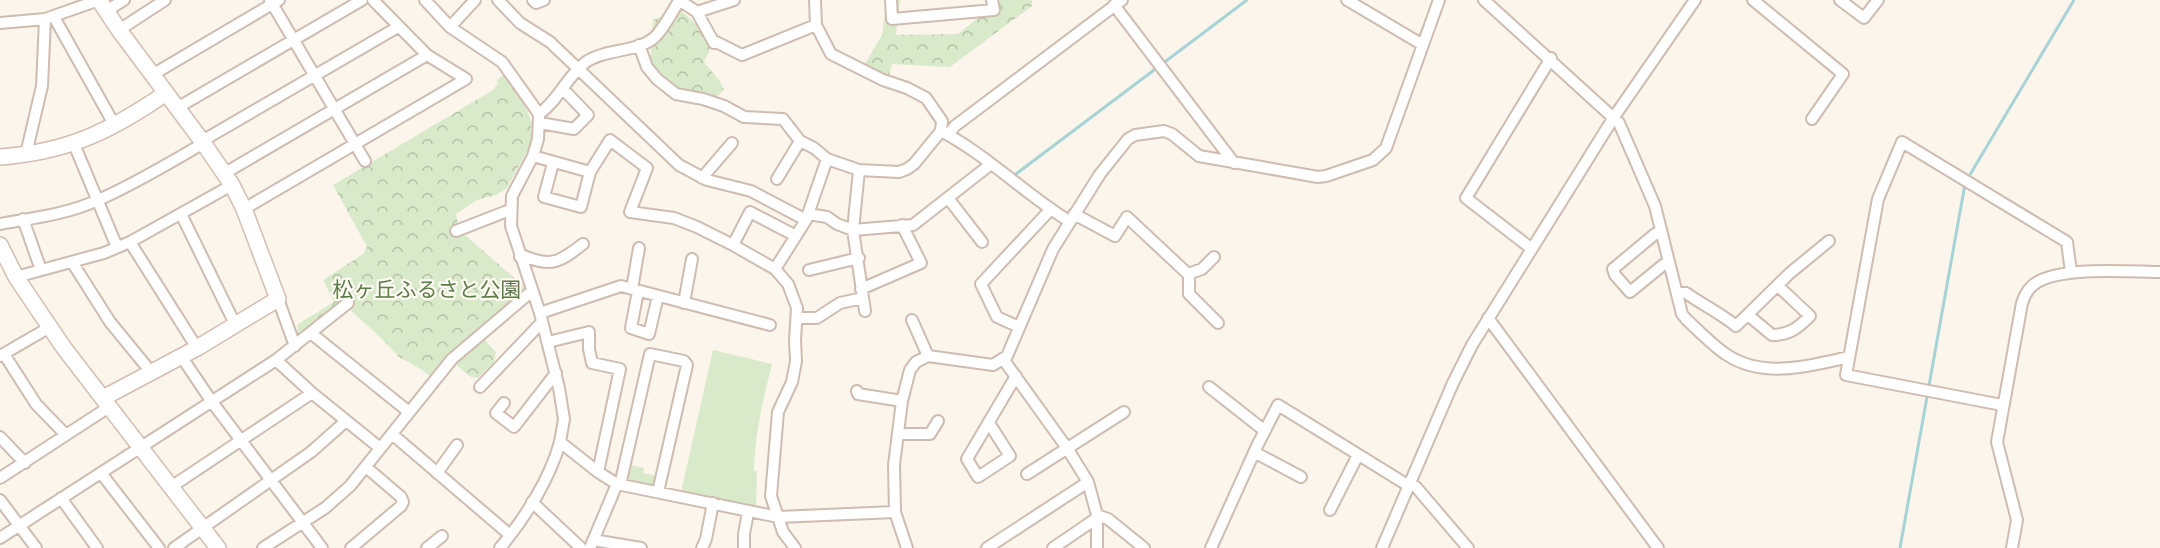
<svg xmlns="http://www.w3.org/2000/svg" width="2160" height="548" font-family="'Fira Sans','Noto Sans JP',sans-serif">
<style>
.forest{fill:url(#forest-crowns)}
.park{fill:#d9eaca}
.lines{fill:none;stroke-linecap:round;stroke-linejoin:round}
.stream{stroke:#a7d3d7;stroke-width:3}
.street-casing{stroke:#cebcb1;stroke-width:14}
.secondary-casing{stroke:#d4beb1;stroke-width:18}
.street{stroke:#fff;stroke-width:10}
.secondary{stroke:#fff;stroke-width:15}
.labels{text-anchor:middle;stroke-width:4.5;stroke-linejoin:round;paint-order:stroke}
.park-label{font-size:21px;fill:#5b7b47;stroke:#fef9f3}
</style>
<defs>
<pattern id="forest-crowns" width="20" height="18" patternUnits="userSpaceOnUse" patternTransform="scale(1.5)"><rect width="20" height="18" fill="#d9eaca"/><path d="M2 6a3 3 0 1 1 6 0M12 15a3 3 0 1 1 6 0" fill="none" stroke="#b5c1a6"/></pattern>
</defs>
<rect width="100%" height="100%" fill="#fcf5ec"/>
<path class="forest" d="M887,0H900L896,35L958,34L1000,0H1032V6L950,67L892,64L888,79L863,67L882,35Z
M679,9L701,28L712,46L704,62L719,80L724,90L715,98L683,92L650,64L653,20Z
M503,75L522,96L531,121V144L507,188L496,195L477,200L456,214L459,230L526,288L524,294L478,333L496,352L494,362L478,378L471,377L454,363L437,382L422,370L399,357L379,336L348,308L320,334L296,339L298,324L334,302L323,280L363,254L367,247L333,185L493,90L498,83L497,80Z"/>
<path class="park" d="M713,350L772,364C763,399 755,434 754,470L757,472L756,510L719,499L681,492Z
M630,465L644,468L643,473L659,476L654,486L629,482L627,479Z"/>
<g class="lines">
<path class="stream" d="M1016,174L1247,0
M1968,178L2074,0
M1900,548L1965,184"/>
<defs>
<path id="street" d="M270,0L365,161
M425,0L450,27L502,62L539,114L538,139L533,156L512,196L511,226L540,313L559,388L564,419L560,442L598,472L617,484L778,517L895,512
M498,0L520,23L550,42L679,165L707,180L751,191L806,220
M533,0L536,3L544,0
M679,0L697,12L734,0
M815,0L816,25L831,54L883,80L907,88L926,98L942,121L941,131C987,155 1025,194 1069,221
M891,0L892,19L994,10L992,0
M1347,0L1423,45
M1484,0L1619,123L1655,206L1682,314L1686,319C1699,331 1712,345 1727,355C1764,379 1809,366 1849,357
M1753,0L1843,74L1812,119
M1840,0L1864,18L1878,0
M1114,5L1234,163
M106,11L124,0
M697,12L714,43L716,42L742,55L816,25
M54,17L115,126
M0,23L45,19L99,0
M450,27L475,0
M119,30L165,0
M639,45L647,67L657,79L676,94L703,99L724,106L744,117L783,119L800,141L814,148L827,159L859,170L899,172L907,169L914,164L941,131
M152,75L279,0
M177,108L362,0
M539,114C558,101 567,76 586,62C606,48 639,53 656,36C665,26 672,12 679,1
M540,123L574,129L588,115L563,89
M948,135L955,126L1122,0
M202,141L398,27
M74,144L117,247
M26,154L42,86L45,19
M533,156L590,172
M553,163L544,197L581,207L590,172L610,140L647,168L630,212L674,218L697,227L733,245L775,269L788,284L797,308L795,340L796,361L792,382L778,412L771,496L783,532L795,548
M859,170L853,230L865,311
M225,173L427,55
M702,178L732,143
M777,179L800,141
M948,198L982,242
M244,209L466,79L427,55L373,0
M181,214L235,324
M808,214L827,217L837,224L853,230L913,225L991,164
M1074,214L1115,236L1127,217L1189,275V294L1218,323
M23,219L41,270
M0,224C33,218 68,214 98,200C135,184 169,163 204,143
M456,231L510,210
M1661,232L1655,234L1613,269L1615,275L1630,292L1663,265L1669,263
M130,242L197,348
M733,245L750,212L796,236
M1532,249L1466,198L1551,58
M520,257L524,256C552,268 561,261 583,244
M72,262L110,322L151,372
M775,269L806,220L827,159
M809,270L859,258
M1188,274L1202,269L1214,257
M16,277L104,253L130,242L232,185
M632,289L639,248
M861,289L921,263L902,225
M638,291L631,328L649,334L658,296
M1678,293H1686C1703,305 1720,313 1736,326L1790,273L1829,241
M278,299L295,346
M684,303L692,259
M540,313L621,286L770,325
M1748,315L1772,335C1789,335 1798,328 1810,316L1778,286
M797,318H817L840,303L863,298
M1488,318L1658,548
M912,320L928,356
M1019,327L997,317L981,284L1050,210
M312,334L409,412
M548,342L589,332V349L592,363L620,369L598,472
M4,354L36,404L66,435
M0,356L50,327
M181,356L212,402L322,548
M1003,359L1067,448L1088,482L1097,515V548
M276,360L312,393L380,448
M480,387L542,322
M1209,387L1265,431
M857,391L858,394L902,401
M504,403L496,413L514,427L556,373
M2002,405L1846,375L1878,199L1902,142L2067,242L2071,272
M989,423L1010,456L978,477L967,459L1016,376
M392,434L510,535
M898,434H930L938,421
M0,437L25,463
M1254,452L1301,477
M101,473L159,548
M437,473L457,445
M1027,474L1124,412
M0,478L109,407
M1410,484L1416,487L1468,548
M620,485L650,354L684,361L687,365L658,492
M171,487L312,393
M61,498L97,548
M0,500L36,548
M532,502L581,548
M1330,510L1358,455
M1097,515L1108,519L1144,548
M0,538L276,360L348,303
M593,540L641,548
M174,548L311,452L346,421
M263,548L325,508L350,486L452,359L532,291
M351,548L401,506L403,502L401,497L366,467
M427,548L442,536
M500,548C525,518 550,479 560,442
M590,548L617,484
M702,548L706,539L713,503
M744,548V534L748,512
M907,548L895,512L894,465L902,401L910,370L916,362L928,356L993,365L1007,356L1053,249L1100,174L1128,139L1135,135L1164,131L1172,134L1199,156L1318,177L1326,176L1373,160L1386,148L1439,0
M987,548L1088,482
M1053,548L1097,518
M1211,548L1257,446L1278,405L1409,486
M1382,548L1453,383L1472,345L1614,117L1695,0
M2012,548L2017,520L1997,442L2022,303C2024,297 2027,291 2031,287C2052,265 2130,272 2160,272"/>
<path id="secondary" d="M99,0L119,30L202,141L232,185L244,209L278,299L197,348L103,398
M0,157C68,152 111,131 166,93
M0,245L16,277L64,348L218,548"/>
</defs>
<use href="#street" class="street-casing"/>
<use href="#secondary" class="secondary-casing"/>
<use href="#street" class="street"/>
<use href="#secondary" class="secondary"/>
</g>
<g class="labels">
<g class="park-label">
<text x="427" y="297">松ヶ丘ふるさと公園</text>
</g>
</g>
</svg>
